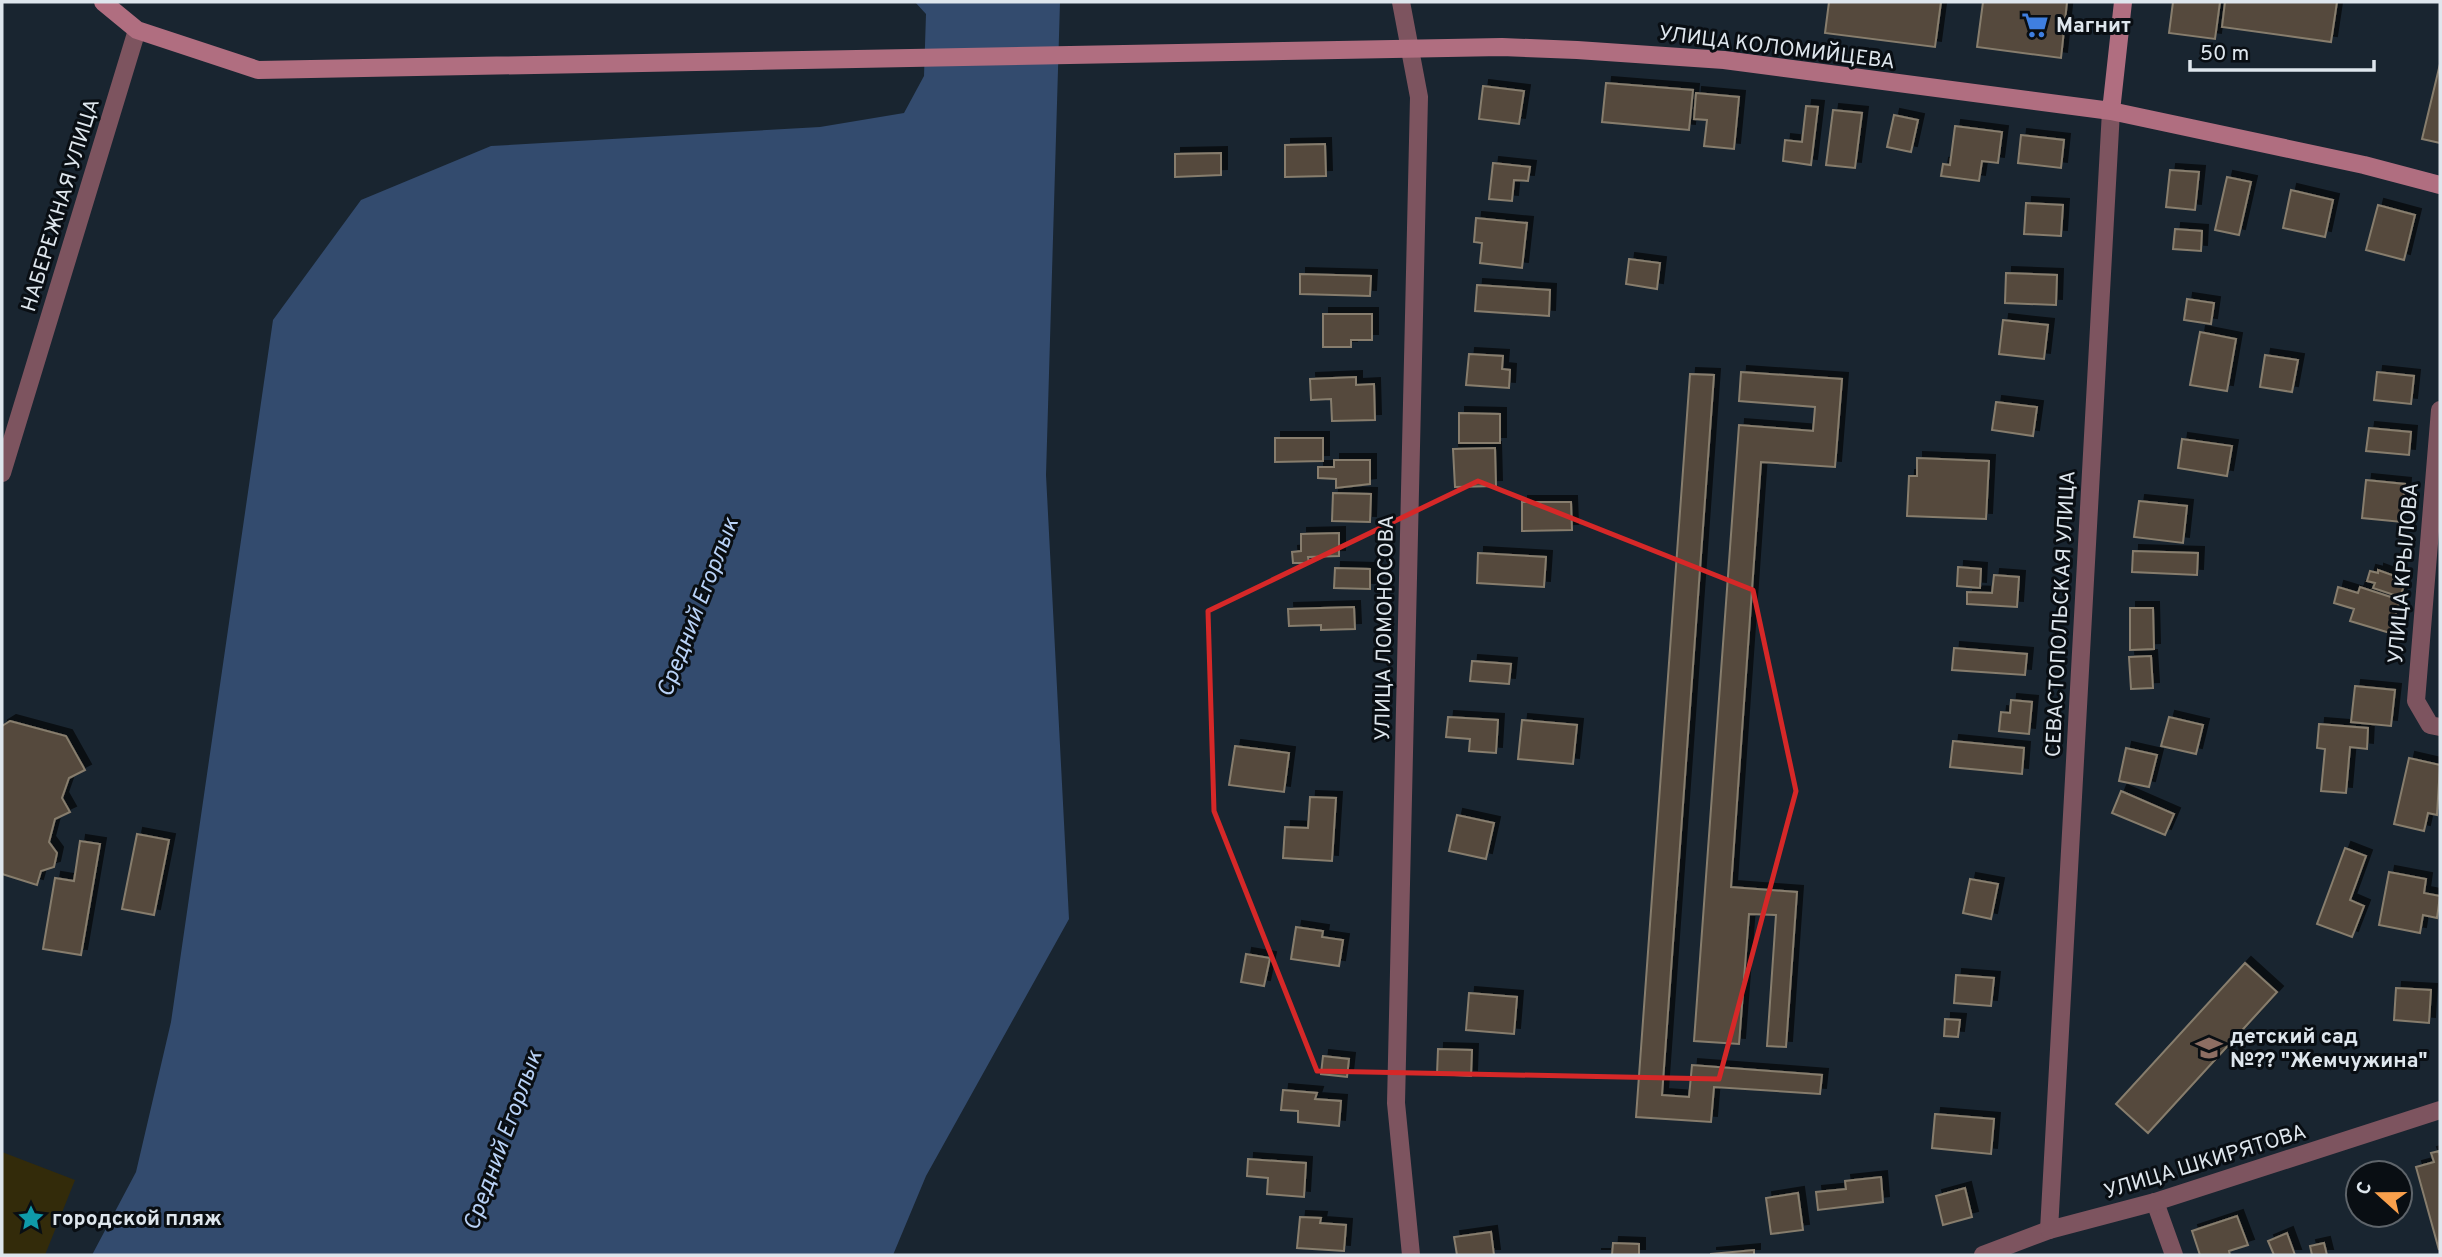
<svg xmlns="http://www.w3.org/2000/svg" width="2442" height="1257" font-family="Overpass,sans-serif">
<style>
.sand{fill:#332b0a}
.water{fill:#334b6e}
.building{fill:#544a3c;stroke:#877d6d;stroke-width:2;filter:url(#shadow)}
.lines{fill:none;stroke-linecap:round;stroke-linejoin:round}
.minor{stroke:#7d545f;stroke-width:18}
.tertiary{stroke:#7d545f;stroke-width:18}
.secondary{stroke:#b06e80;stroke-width:18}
.marked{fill:none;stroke:#d62828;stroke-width:5;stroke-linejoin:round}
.labels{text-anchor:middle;stroke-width:6;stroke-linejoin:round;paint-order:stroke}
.poi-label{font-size:21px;font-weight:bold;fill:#dee6ed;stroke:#090e13;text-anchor:start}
.street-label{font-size:21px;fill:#dee6ed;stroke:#090e13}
.water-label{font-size:23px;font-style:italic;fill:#b9d2f7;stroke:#090e13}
</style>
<defs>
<filter id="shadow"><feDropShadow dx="6" dy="-6" stdDeviation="0" flood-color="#0009"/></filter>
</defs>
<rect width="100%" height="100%" fill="#192530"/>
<path class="sand" d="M2,1152L75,1180L45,1255H2Z"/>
<path class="water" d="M915,2H1060L1046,475L1069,919L926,1176L893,1255H92L136,1172L171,1022L273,320L361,200L491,146L820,127L904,113L924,76L926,14Z"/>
<path class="building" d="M1829,2H1941L1935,47L1825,33Z
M1983,2H2067L2061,58L1977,47Z
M2173,2H2220L2215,39L2169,33Z
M2225,2H2337L2331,42L2222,27Z
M2440,64V143L2422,139Z
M1606,83L1693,90L1689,130L1602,122Z
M1483,86L1524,91L1519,124L1479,119Z
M1696,93L1739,97L1734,149L1704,146L1707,120L1694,119Z
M1806,106L1818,107L1811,165L1783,161L1785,140L1802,142Z
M1833,110L1862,113L1855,168L1826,165Z
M1894,115L1918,120L1911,152L1887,147Z
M1955,126L2002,132L1998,163L1982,161L1979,181L1941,176L1943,164L1950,165Z
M2021,135L2064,140L2061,168L2018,163Z
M1325,144L1326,176L1285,177V145Z
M1221,153V175L1175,177V154Z
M1493,163L1530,167L1528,181L1514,180L1512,201L1489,199Z
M2170,170L2199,172L2195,210L2166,207Z
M2227,177L2251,182L2239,235L2215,230Z
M2291,190L2333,200L2325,237L2283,228Z
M2026,203L2063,205L2061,236L2024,234Z
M2378,205L2415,215L2404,260L2366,250Z
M1476,218L1527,223L1522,268L1480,263L1482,243L1474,242Z
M2175,229L2202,231L2201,251L2173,249Z
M1629,259L1660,263L1657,289L1626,284Z
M2006,273L2057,275L2056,305L2005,303Z
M1300,274L1371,276L1370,296L1300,294Z
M1477,285L1550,290L1549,316L1475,311Z
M2187,299L2214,303L2211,324L2184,320Z
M1323,314H1372V340H1351V347H1323Z
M2003,320L2048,325L2044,359L1999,354Z
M2200,332L2236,339L2227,391L2190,385Z
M1469,354L1503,356L1502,369L1510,370L1509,388L1466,385Z
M2265,355L2298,360L2292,392L2260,387Z
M1741,372L1842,379L1835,467L1761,462L1731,887L1797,892L1786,1047L1767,1046L1776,915L1749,914L1739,1044L1694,1041L1739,425L1813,431L1815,407L1739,401Z
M2377,372L2414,376L2411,404L2374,400Z
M1690,374L1714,375L1662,1095L1689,1097L1692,1065L1822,1075L1820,1094L1714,1087L1711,1122L1636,1117Z
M1356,377V385L1374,384L1375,420L1332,421L1331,399L1311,400L1310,379Z
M1996,402L2037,407L2033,436L1992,430Z
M1459,413L1500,414V443H1459Z
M2369,428L2411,432L2409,455L2366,451Z
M1275,438H1323V461L1275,462Z
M2182,439L2232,446L2227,476L2178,468Z
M1495,448L1496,486L1455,487L1453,449Z
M1917,458L1989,461L1986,519L1907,516L1909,476H1917Z
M1334,460H1370V484L1336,488V479L1318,478V467H1334Z
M2366,480L2405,484L2402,522L2362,518Z
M1333,493L1371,494L1370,522L1332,521Z
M2139,501L2187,506L2183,543L2134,537Z
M1522,502H1571L1572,530L1522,531Z
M1339,533V556L1308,557L1309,563H1293L1292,552L1301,551V534Z
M2133,551L2198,553L2197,575L2132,572Z
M1478,553L1546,557L1544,587L1477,583Z
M1958,567L1981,569L1980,588L1957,586Z
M1335,568L1370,569V589L1334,588Z
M2378,570L2406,580L2400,597L2373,588L2375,583L2367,581L2370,571L2378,573Z
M1994,575L2019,577L2017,607L1967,604V592L1992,593Z
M2338,587L2358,593L2360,587L2400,600L2390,633L2350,621L2354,609L2334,603Z
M1354,607L1355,629L1321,630V625L1289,626L1288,609Z
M2130,608H2153L2154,649L2130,650Z
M1954,648L2027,654L2025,675L1952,670Z
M2151,656L2153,688L2131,689L2129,657Z
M1472,661L1511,664L1509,684L1470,681Z
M2355,686L2395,690L2391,726L2351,722Z
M2011,700L2032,702L2029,734L1999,731L2001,712L2010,713Z
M1448,717L1498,720L1496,753L1469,751L1470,739L1446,737Z
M2169,717L2203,725L2196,754L2161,746Z
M1522,720L1577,725L1573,764L1518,759Z
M10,721L66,736L85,770L69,778L62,798L70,812L55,819L49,842L57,853L54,867L41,871L37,885L2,874V726Z
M2319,724L2368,728L2367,749L2350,747L2346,793L2321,791L2325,749L2317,748Z
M1953,741L2024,748L2022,774L1950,767Z
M1235,746L1289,753L1284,792L1229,785Z
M2126,748L2157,755L2149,787L2119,781Z
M2409,758L2440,765L2437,815L2428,813L2424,831L2394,824Z
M2121,791L2174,814L2165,835L2112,813Z
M1310,797L1336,798L1332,861L1283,858L1285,827L1308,828Z
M1457,815L1494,823L1486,859L1449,851Z
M137,834L169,840L154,915L122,909Z
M80,841L100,844L81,955L43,949L55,878L74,881Z
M2345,848L2366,856L2350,900L2364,906L2352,937L2317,924Z
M2389,872L2426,879L2424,893L2440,896L2437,918L2423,915L2420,933L2379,925Z
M1970,879L1998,884L1991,919L1963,913Z
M1296,927L1323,931L1322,937L1343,940L1339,966L1291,959Z
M1246,954L1270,958L1264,986L1241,982Z
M2245,963L2277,992L2148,1133L2116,1104Z
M1956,975L1994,978L1991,1006L1954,1003Z
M2396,988L2431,990L2429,1023L2394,1020Z
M1469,993L1517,997L1514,1034L1466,1030Z
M1945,1019L1960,1020L1958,1037L1944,1036Z
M1438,1049L1472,1050L1471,1076L1437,1074Z
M1323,1056L1349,1059L1347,1077L1321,1074Z
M1283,1090L1317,1093L1315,1099L1341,1101L1339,1126L1298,1122V1111L1281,1110Z
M1935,1114L1994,1119L1991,1154L1932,1148Z
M2439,1151L2440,1156L2439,1250L2416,1167L2434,1162L2431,1153Z
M1248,1159L1306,1163L1304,1197L1267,1194L1268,1178L1247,1176Z
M1881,1177L1883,1202L1818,1210L1816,1192L1846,1189L1845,1181Z
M1965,1188L1972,1217L1943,1225L1936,1196Z
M1798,1193L1803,1230L1771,1234L1766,1198Z
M2370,1215H2398V1219L2373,1225Z
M2237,1216L2248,1245L2229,1251L2230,1255H2200L2192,1231Z
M1300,1217L1321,1218L1320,1223L1346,1225L1344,1251L1297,1248Z
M1491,1232L1494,1255H1457L1454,1237Z
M2287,1233L2295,1255H2274L2268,1241Z
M1613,1243L1639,1244V1255H1595H1612Z
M2324,1243L2327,1255H2312L2310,1246Z
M1754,1250V1255H1711V1254Z"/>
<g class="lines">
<path class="minor" d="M1401,2L1419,97L1396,1103L1411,1255
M2440,410L2416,701L2430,725L2440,727
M2,473L137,30
M2155,1202L2174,1255
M1983,1255L2049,1230"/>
<path class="tertiary" d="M2111,111L2049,1230L2155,1202L2440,1110"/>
<path class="secondary" d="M103,2L137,30L258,70L1502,47L1577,50L1724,60L2111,111L2364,165L2440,185
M2111,111L2123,2"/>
</g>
<path class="marked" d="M1478,481L1753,590L1796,791L1719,1079L1317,1071L1214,811L1208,611Z"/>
<defs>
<symbol id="supermarket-bare" viewBox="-9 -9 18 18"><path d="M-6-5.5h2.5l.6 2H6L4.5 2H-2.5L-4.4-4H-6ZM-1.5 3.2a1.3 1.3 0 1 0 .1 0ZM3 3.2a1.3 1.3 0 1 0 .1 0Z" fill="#3f7fe0" stroke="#090e13" stroke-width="2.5" paint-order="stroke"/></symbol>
<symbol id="school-bare" viewBox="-9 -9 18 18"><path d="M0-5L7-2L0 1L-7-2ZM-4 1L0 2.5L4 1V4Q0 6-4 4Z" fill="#8d6e63" stroke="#090e13" stroke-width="2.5" paint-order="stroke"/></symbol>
<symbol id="sight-bare" viewBox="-9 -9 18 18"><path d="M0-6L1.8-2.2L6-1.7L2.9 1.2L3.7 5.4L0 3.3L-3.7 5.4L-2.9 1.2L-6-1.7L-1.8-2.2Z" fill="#0f9aa8" stroke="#090e13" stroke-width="2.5" paint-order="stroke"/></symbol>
</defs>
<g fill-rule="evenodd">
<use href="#supermarket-bare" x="2016" y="6" width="38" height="38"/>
<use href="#school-bare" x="2190" y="1029" width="38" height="38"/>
<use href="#sight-bare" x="12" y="1199" width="38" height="38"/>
</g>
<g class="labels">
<g class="poi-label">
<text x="2056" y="32">Магнит</text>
<text x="2230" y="1043">детский сад<tspan x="2230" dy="24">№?? "Жемчужина"</tspan></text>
<text x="52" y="1225">городской пляж</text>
</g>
<g class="street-label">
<text transform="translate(1777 47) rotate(7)" y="7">УЛИЦА КОЛОМИЙЦЕВА</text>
<text transform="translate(60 205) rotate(-73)" y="7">НАБЕРЕЖНАЯ УЛИЦА</text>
<text transform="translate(2403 573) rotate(-85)" y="7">УЛИЦА КРЫЛОВА</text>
<text transform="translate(2060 614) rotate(-87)" y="7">СЕВАСТОПОЛЬСКАЯ УЛИЦА</text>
<text transform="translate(1384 628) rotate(-89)" y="7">УЛИЦА ЛОМОНОСОВА</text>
<text transform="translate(2205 1161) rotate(-17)" y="7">УЛИЦА ШКИРЯТОВА</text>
</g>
<g class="water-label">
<text transform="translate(697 607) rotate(-69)" y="8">Средний Егорлык</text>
<text transform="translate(502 1140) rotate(-70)" y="8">Средний Егорлык</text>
</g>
</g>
<rect width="2442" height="1257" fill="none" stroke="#dee6ed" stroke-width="7"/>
<g transform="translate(2379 1194) rotate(291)"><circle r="33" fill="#090e13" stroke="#5e646a" stroke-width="2"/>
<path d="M0-5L12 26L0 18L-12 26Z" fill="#f9a04c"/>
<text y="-10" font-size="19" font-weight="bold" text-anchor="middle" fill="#dee6ed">С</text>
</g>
<path d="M2190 60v10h184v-10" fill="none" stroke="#dee6ed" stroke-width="3.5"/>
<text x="2200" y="60" font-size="21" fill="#dee6ed" stroke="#090e13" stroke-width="5" paint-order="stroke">50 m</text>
</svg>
